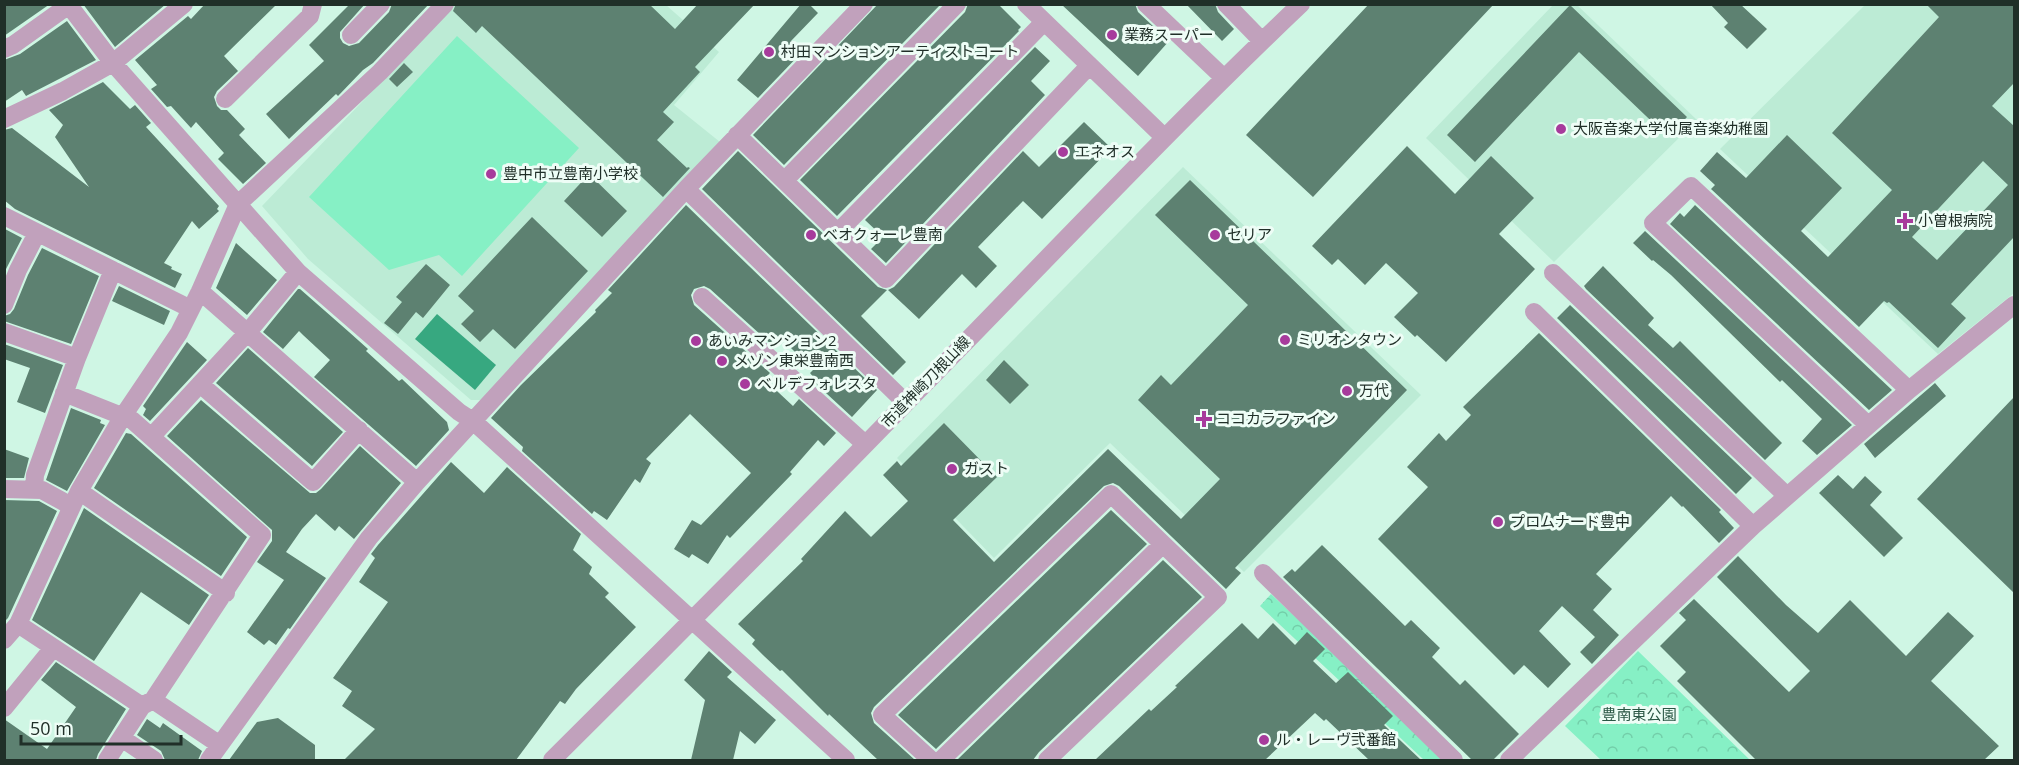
<svg xmlns="http://www.w3.org/2000/svg" width="2019" height="765" font-family="'Open Sans','Noto Sans JP',sans-serif">
<style>
.built{fill:#bcebd5}
.grass{fill:#86f0c5}
.park{fill:url(#park-crowns)}
.water{fill:#37a880}
.building{fill:#5d8171;fill-rule:evenodd}
.lines{fill:none;stroke-linecap:round;stroke-linejoin:round}
.minor{stroke:#c1a1bc;stroke-width:18}
.poi-dot{fill:#a73b9c;stroke:#eefdf6;stroke-width:2}
.labels{text-anchor:middle;stroke-width:6;stroke-linejoin:round;paint-order:stroke}
.poi-label{font-size:15px;fill:#202f28;stroke:#eefdf6;text-anchor:start}
.street-label{font-size:15px;fill:#202f28;stroke:#eefdf6}
.park-label{font-size:15px;fill:#295644;stroke:#eefdf6}
</style>
<defs>
<pattern id="park-crowns" width="20" height="18" patternUnits="userSpaceOnUse" patternTransform="scale(1.5)"><rect width="20" height="18" fill="#86f0c5"/><path d="M2 6a3 3 0 1 1 6 0M12 15a3 3 0 1 1 6 0" fill="none" stroke="#73cea9"/></pattern>
</defs>
<rect width="100%" height="100%" fill="#cff6e4"/>
<path class="built" d="M455,5H666L719,52L674,105L720,142L481,400H471L308,259L262,206Z
M1553,5H1577L1697,120L1554,262L1426,138Z
M1865,5H2014V293L1938,354L1720,149Z
M1183,167L1421,395L1244,572L1110,443L994,558L897,458Z"/>
<path class="grass" d="M457,36L579,148L462,276L439,255L389,270L309,197Z"/>
<path class="park" d="M1271,594L1448,760H1424L1260,606Z
M1638,651L1750,760H1601L1565,726Z"/>
<path class="water" d="M437,314L496,365L475,390L415,339Z"/>
<path class="building" d="M4,4H50L4,36Z
M83,4H166L115,47Z
M205,4H277L224,56L238,71L217,91L214,97L217,106L221,110H227L245,129L239,135L266,163L243,184L218,159L224,153L196,122L191,128L171,106L167,107L151,89L157,85L135,60L188,16L191,19Z
M350,4H365L340,32V38L343,43L349,46L359,43L389,12L392,4H429L373,63L363,70L338,96L336,94L289,139L266,114L324,61L309,45Z
M456,4H649L675,29L698,4H755L695,67L700,72L663,112L674,122L657,140L687,168L688,167L690,168L663,197L482,26L476,33L453,11Z
M801,4H809L818,13L791,41L803,51L758,98L737,80Z
M878,4H941L784,165L753,135Z
M968,4H998L1021,27L1018,30L1019,31L837,216L800,180L965,12Z
M1061,4H1135L1138,12L1169,41L1138,76Z
M1186,4H1215L1218,12L1234,29L1222,41Z
M1369,4H1494L1313,197L1246,135Z
M1710,4H1740L1767,29L1747,49L1724,27L1728,23Z
M1926,4H2014V83L1992,106L2014,126V237L1951,304L1966,318L1938,348L1889,302L1887,303L1884,301L1859,327L1711,189L1715,185L1700,171L1717,152L1746,178L1787,135L1842,188L1801,231L1828,257L1892,190L1832,133L1939,17ZM1983,161L2008,185L1937,260L1912,237Z
M1570,5L1687,117L1668,137L1579,52L1475,162L1447,135Z
M67,21L96,60L26,96L22,90L4,102V60L20,54Z
M1035,47L1050,61L1031,81L1045,95L886,263L871,249L883,237L865,220Z
M404,63L413,72L397,87L389,79Z
M103,82L130,109L135,105L151,123L146,127L219,206L217,209L219,211L199,229L192,221L164,263L172,267L171,269L182,274L175,288L15,209L4,200V130L12,128L89,187L55,137L63,125L49,110Z
M1084,122L1111,148L1042,219L1023,201L978,247L997,266L976,288L962,274L919,319L888,290L894,287L1023,151L1039,167Z
M1407,146L1455,194L1491,156L1534,198L1499,234L1535,269L1446,362L1417,335L1415,337L1394,317L1418,293L1386,263L1365,285L1338,259L1332,265L1312,246Z
M738,151L878,287L887,290L861,316L906,362L893,375L702,189Z
M589,174L627,211L602,237L564,201Z
M1190,180L1407,390L1235,568L1241,573L1226,589L1119,486L1113,483L1104,486L874,707L871,713L874,723L915,760H878L829,714L828,716L782,670L780,671L764,656L752,644L755,640L738,624L803,561L801,559L845,511L871,537L908,501L883,475L897,461L901,466L944,423L997,477L953,520L994,562L1108,449L1181,519L1220,479L1138,400L1161,375L1171,385L1248,305L1155,215Z
M686,205L877,390L852,417L814,382L816,380L810,373L813,370L780,337L772,345L710,289L704,286L694,289L691,295L694,305L770,373L764,379L793,406L799,399L836,433L824,446L818,440L790,472L792,474L730,538L727,535L708,564L692,554L689,558L674,549L692,520L701,525L751,473L690,414L646,459L651,463L640,483L635,479L607,520L594,511L592,514L522,451L523,447L491,418L521,385L596,312L595,310L612,293L608,290Z
M1695,205L1892,390L1869,410L1670,224L1680,213L1684,217Z
M532,217L588,271L515,349L493,329L480,342L461,324L474,311L458,296Z
M5,229L22,238L4,273V230Z
M1645,231L1852,425L1817,455L1802,441L1822,419L1782,380L1780,382L1671,275L1653,260L1652,261L1633,243Z
M236,243L277,280L247,315L216,288Z
M42,248L99,276L71,344L4,321V316L10,314L14,309L28,275Z
M426,264L450,285L423,318L416,312L398,334L384,323L402,302L396,297Z
M1603,266L1654,318L1648,325L1673,348L1680,341L1782,443L1765,460L1586,289L1584,286Z
M119,286L170,311L164,325L112,301Z
M298,289H300L349,332L368,349L366,351L399,381L402,379L447,422L449,430L416,466L314,377L330,360L303,335L299,331L283,349L263,332Z
M1570,305L1752,478L1736,494L1557,318Z
M1539,333L1721,510L1719,512L1734,528L1719,543L1683,506L1682,507L1671,496L1596,574L1612,589L1593,610L1619,635L1592,664L1580,652L1595,637L1562,606L1539,631L1571,664L1548,688L1524,665L1514,675L1378,539L1428,487L1407,467L1439,433L1446,441L1471,415L1463,407Z
M187,342L207,360L150,421L143,415L146,409L143,406Z
M4,344L63,365L45,413L17,402L30,368L4,359Z
M248,348L343,432L312,466L216,383Z
M1004,360L1029,385L1010,404L986,380Z
M1935,383L1946,396L1875,458L1864,444Z
M2014,397V593L1917,499Z
M201,400L310,493H316L321,489L360,446L401,483L354,539L339,526L335,531L316,514L302,529L286,552L326,578L290,629L288,628L276,645L269,640L264,645L247,632L284,580L257,562L272,541V530L167,436Z
M71,408L101,420L100,423L105,425L67,491L46,480Z
M126,433L131,434L247,537L221,576L94,488Z
M4,449L29,458L24,478H4Z
M451,462L484,493L507,467L581,534L573,550L592,567L589,574L609,593L605,597L636,627L576,689L565,704L560,701L516,760H344L375,729L342,706L352,691L333,678L388,602L359,582L375,558L371,554L378,545Z
M1838,475L1853,489L1865,476L1882,492L1870,505L1903,538L1884,557L1819,493Z
M4,500L39,501L57,511L8,618L4,622Z
M84,508L209,595L189,625L141,592L94,661L32,620Z
M1111,510L1147,544L936,749L898,715Z
M1322,545L1405,626L1411,620L1440,648L1432,657L1460,685L1465,680L1519,734L1493,760H1472L1283,577L1292,569L1295,572Z
M1738,556L1786,605L1818,633L1850,600L1906,656L1948,612L1974,636L1931,681L1999,746L1984,760H1756L1677,681L1686,672L1660,646L1686,620L1679,613L1694,599L1789,692L1810,671L1717,577Z
M1163,560L1202,597L1039,752L1033,760H957Z
M1242,623L1258,639L1273,623L1295,645L1307,632L1325,649L1313,661L1336,683L1348,672L1393,716L1384,725L1421,760H1369L1326,719L1324,721L1315,713L1265,760H1095L1149,709L1151,711L1177,687L1175,686Z
M709,651L732,672L727,677L776,720L755,744L740,731L733,760H691L705,700L684,680Z
M56,662L126,709L98,754L96,760H4V719L47,749L76,707L41,680Z
M278,718L315,745V760H229L257,722Z
M147,719L160,728L163,723L202,751L198,760H165L161,751L137,735Z"/>
<g class="lines">
<path class="minor" d="M68,4L113,63L298,272L459,412L473,421L846,760
M1026,4L1164,137
M1146,4L1224,78
M1226,4L1262,41
M351,35L381,4
M4,49L13,45L69,5
M225,99L310,16L313,4
M4,119L63,91L113,63L184,4
M737,135L886,279L1089,66
M785,180L957,4
M686,189L906,403
M4,216L191,309
M838,232L1044,22
M1553,273L1787,496
M200,291L417,482
M702,297L865,444
M4,305L18,270L37,233
M1534,312L1753,526
M4,332L77,358
M200,384L313,482L359,430
M64,393L132,420L262,535L153,700
M1868,425L1653,223L1691,186L1909,390
M152,436L248,332L298,272
M4,489L42,490L71,506
M34,490L35,475L77,358L113,270
M79,491L226,593
M1263,573L1454,760
M18,624L142,706L153,700L220,745
M4,640L18,624L79,491L123,416L179,333L200,291L238,204L380,72L445,4
M4,708L53,648
M123,739L154,760
M107,760L142,706
M209,760L369,538L417,482L686,189L864,4
M552,760C671,642 789,523 906,403C1037,270 1165,133 1301,4
M931,760L882,715L1111,494L1218,597L1047,760
M941,760L1163,544
M1509,760L1753,526L1909,390L2014,305"/>
</g>
<g class="poi-dot">
<circle cx="1112" cy="35" r="6"/>
<circle cx="769" cy="52" r="6"/>
<circle cx="1561" cy="129" r="6"/>
<circle cx="1063" cy="152" r="6"/>
<circle cx="491" cy="174" r="6"/>
<path d="M1902 212h6v6h6v6h-6v6h-6v-6h-6v-6h6z"/>
<circle cx="811" cy="235" r="6"/>
<circle cx="1215" cy="235" r="6"/>
<circle cx="1285" cy="340" r="6"/>
<circle cx="696" cy="341" r="6"/>
<circle cx="722" cy="361" r="6"/>
<circle cx="745" cy="384" r="6"/>
<circle cx="1347" cy="391" r="6"/>
<path d="M1201 410h6v6h6v6h-6v6h-6v-6h-6v-6h6z"/>
<circle cx="952" cy="469" r="6"/>
<circle cx="1498" cy="522" r="6"/>
<circle cx="1264" cy="740" r="6"/>
</g>
<g class="labels">
<g class="poi-label">
<text x="1124" y="40">業務スーパー</text>
<text x="781" y="57">村田マンションアーティストコート</text>
<text x="1573" y="134">大阪音楽大学付属音楽幼稚園</text>
<text x="1075" y="157">エネオス</text>
<text x="503" y="179">豊中市立豊南小学校</text>
<text x="1918" y="226">小曽根病院</text>
<text x="823" y="240">ベオクォーレ豊南</text>
<text x="1227" y="240">セリア</text>
<text x="1297" y="345">ミリオンタウン</text>
<text x="708" y="346">あいみマンション2</text>
<text x="734" y="366">メゾン東栄豊南西</text>
<text x="757" y="389">ベルデフォレスタ</text>
<text x="1359" y="396">万代</text>
<text x="1216" y="424">ココカラファイン</text>
<text x="964" y="474">ガスト</text>
<text x="1510" y="527">プロムナード豊中</text>
<text x="1276" y="745">ル・レーヴ弐番館</text>
</g>
<g class="street-label">
<text transform="translate(926 382) rotate(-46)" y="5">市道神崎刀根山線</text>
</g>
<g class="park-label">
<text x="1639" y="720">豊南東公園</text>
</g>
</g>
<rect width="2019" height="765" fill="none" stroke="#202f28" stroke-width="12"/>
<path d="M21 735v9h160v-9" fill="none" stroke="#202f28" stroke-width="3"/>
<text x="30" y="735" font-size="18" fill="#202f28" stroke="#eefdf6" stroke-width="4.5" paint-order="stroke">50 m</text>
</svg>
